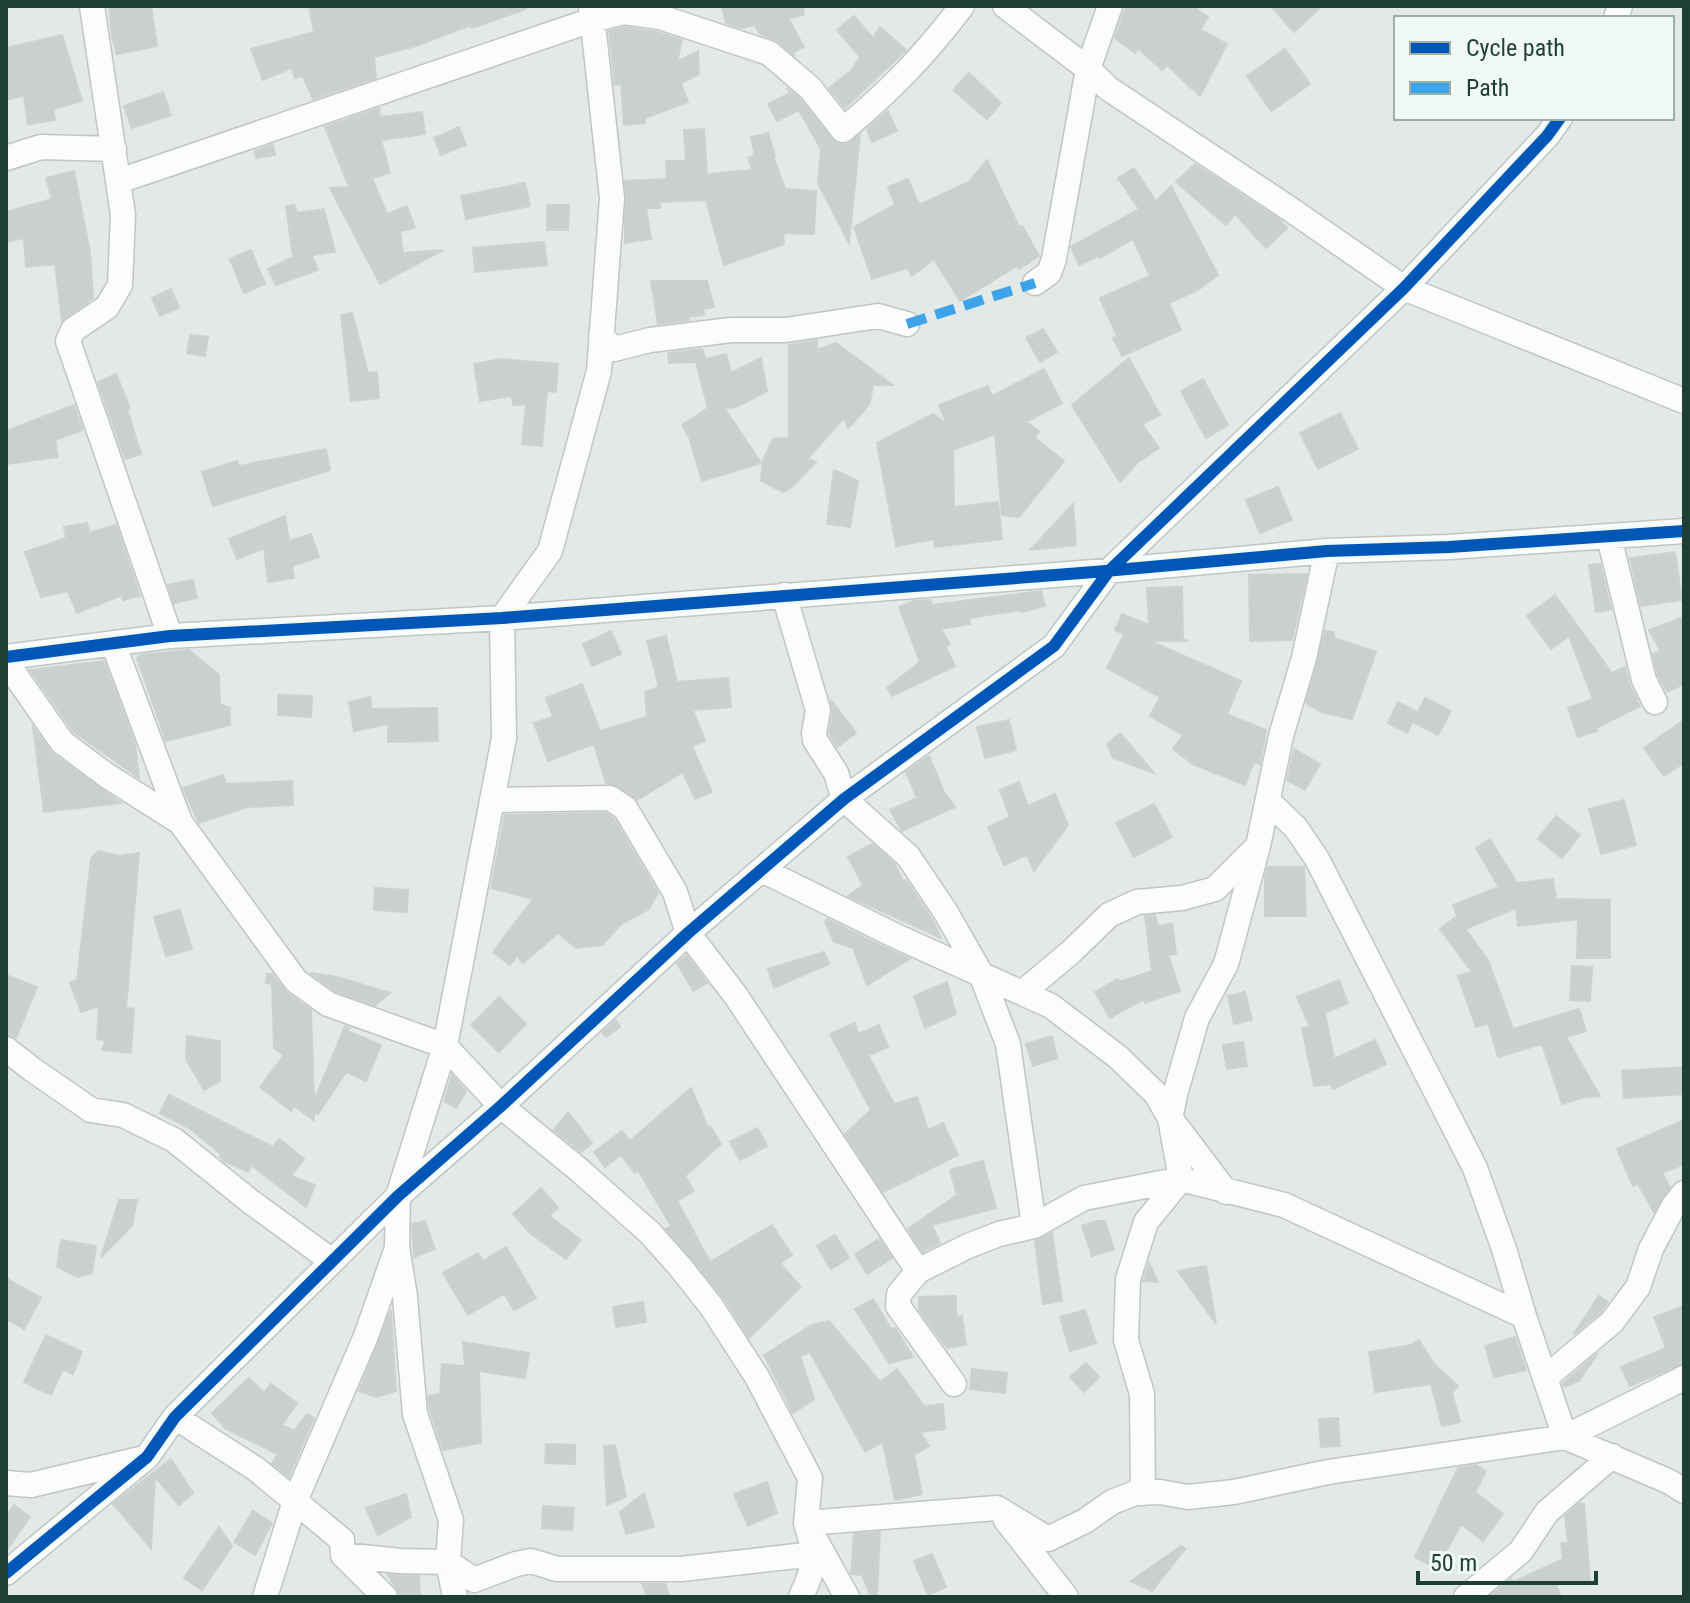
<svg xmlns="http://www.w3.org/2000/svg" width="1690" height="1603" font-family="'Roboto Condensed',sans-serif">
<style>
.building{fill:#cad0cd;stroke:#ccd2cf;stroke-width:2}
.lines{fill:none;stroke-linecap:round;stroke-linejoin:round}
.minor-casing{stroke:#c0c6c3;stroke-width:27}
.minor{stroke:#fbfcfb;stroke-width:24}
.quiet{stroke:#3da4eb;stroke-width:10;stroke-dasharray:20 10;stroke-linecap:butt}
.cycleway-casing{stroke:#f1f9f4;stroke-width:17}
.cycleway{stroke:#0057b8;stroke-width:12}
</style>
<rect width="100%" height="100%" fill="#e3e9e6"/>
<path class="building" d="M109,6H151L157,46L117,54L112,36Z
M309,6H526V9L472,28L471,25L416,46L374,57L376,78L313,99L303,76L295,78L292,68L263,80L251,49L314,32Z
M722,6H803L804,15L788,18L804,47L793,52L795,56L778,41L760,34L755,25L741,28L726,23Z
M1126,6H1192L1208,17L1200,30L1227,44L1200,96L1167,65L1162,70L1138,48L1135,53L1115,38Z
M1271,6H1322L1294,32Z
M854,16L873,38L880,27L906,50L845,108L829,88L851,71L860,57L837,30Z
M625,27L657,32L682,40L677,62L698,51L699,74L681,83L688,102L645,118V123L624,125L621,84L615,85L609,31Z
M62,35L82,101L53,109L55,120L28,124L24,95L6,100V48Z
M1285,49L1310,84L1271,111L1247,76Z
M969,73L1001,103L987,119L953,90Z
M787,88L799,98L837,144L846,145L860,135L849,243L818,183L821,149L799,110L777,121L768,104L790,93Z
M163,92L171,115L132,128L124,106Z
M379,108L380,117L422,112L425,134L381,140L390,173L372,178L387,214L407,206L415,228L400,231L403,253L443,250L380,284L330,188L349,187L325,127Z
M888,111L897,131L872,142L867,129Z
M459,127L466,145L441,155L434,138Z
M704,129L707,174L752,170L748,158L755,155L751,137L768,133L775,156H773L785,189L816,191L814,234L783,233L784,244L724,265L706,200L660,202V208H646L651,239L625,243V181L667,179L666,161H686L684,130Z
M273,144L275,155L256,158L255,151Z
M987,160L1019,227L1022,226L1039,256L1019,269L1017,266L960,301L934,259L912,276L907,268L872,279L854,227L895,205L888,187L908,179L919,205L969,182Z
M1195,164L1280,220L1287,228L1266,248L1235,214L1226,225L1176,182Z
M1134,168L1156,201L1171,186L1218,275L1198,290L1169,303L1181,330L1122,356L1113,338L1117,336L1100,298L1150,276L1133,239L1100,258L1099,256L1079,265L1071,247L1139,209L1118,178Z
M74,171L90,252L93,298L62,321L55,264L26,267L24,238L6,242V212L52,199L46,178Z
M525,183L530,206L466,219L461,196Z
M294,205L297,213L324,209L335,252L312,255L318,270L276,285L268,269L293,257L286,207Z
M547,205H569L568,230H547Z
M544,242L547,265L475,272L473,248Z
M251,250L265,284L244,293L230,259Z
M651,281H707L714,307L703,309L704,315L688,317L689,320L658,324Z
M171,289L179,308L160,316L152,298Z
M352,313L368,373L377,372L379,398L351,401L341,315Z
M1043,329L1057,352L1040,362L1026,338Z
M190,335L208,337L205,356L187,353Z
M817,340V350L836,343L893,385H873L870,402L863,412L848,428L844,418L808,458L816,462L792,487L783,492L761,481L763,460L773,439L789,438V345Z
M702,349L706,359L726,354L731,373L761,358L767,391L738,406L725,409L761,463L702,481L689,437L682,425L708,408L696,362L669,363L668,353Z
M1129,358L1160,415L1142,424L1159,448L1138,462L1120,482L1072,405Z
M500,359L558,364L556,392L547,391L542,446L522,444L526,404L513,405L512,396L480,401L474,364Z
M1044,369L1062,403L1026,422L1039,431L1035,438L1064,461L1019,517L1002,515L995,434L953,450L954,507L998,502L1002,539L935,547L934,539L896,546L877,443L933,414L947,424L939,405L988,386L992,396Z
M116,374L130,408L127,409L141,454L125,459L98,382Z
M1203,379L1228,425L1206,438L1181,391Z
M74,405L83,430L55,440L58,457L6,464V431Z
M1340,413L1358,449L1318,469L1300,433Z
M326,449L330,470L213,506L202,472L237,461L239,466Z
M834,470L858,481L850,527L827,524Z
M1278,487L1292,520L1260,533L1246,500Z
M1073,504L1076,545L1030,550Z
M285,516L289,541L311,534L319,557L292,566L294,578L268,582L264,548L237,559L229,539Z
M87,523L89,533L116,525L140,596L123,600L122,595L77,613L68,591L41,597L25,552L66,538L64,527Z
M1675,552L1682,600L1641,606L1630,558Z
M1600,564L1611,610L1596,612L1589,565Z
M1307,574L1292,640L1250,641L1249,575Z
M193,580L197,598L174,603L168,585Z
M1182,587L1183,639L1188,641H1150L1241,681L1227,714L1266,730L1260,765L1254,761L1245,785L1193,764L1173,749L1183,735L1150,716L1160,697L1107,668L1124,634L1115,630L1122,614L1149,625L1147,588Z
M1041,591L1045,606L1021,612V610L969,618L970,624L941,629L950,644L946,647L955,666L892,696L887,688L920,662L899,607L914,601L930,600L932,605Z
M1555,595L1612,673L1625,667L1630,686L1640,706L1596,728L1597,731L1578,737L1568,708L1593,699L1569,636L1551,649L1527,616Z
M1684,617V684L1667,692L1658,675L1653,654L1661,651L1649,630Z
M611,631L621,654L592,666L583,644Z
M1325,631L1334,632V638L1376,652L1352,719L1321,712L1306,703Z
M666,636L677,682L728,678L731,707L693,710L705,741L692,746L712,792L695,799L683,772L637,800L618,786L606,783L594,744L548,761L534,723L553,717L546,698L582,684L600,731L647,717L645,692L659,687L647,641Z
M189,650L219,675L220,704L230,708V725L166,741L137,658L141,655Z
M104,661L135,744L139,778L73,731L30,670Z
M278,695L312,696L311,717L278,715Z
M370,697L372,709L437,708L438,741L388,742V724L354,731L349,702Z
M1425,698L1451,711L1438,735L1413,722Z
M831,700L856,733L837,747L829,733L833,712Z
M1398,702L1417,712L1407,733L1388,723Z
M1009,720L1016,750L985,758L977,727Z
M1684,720V763L1664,776L1644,748Z
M33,727L53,754L121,803L44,812Z
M1120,733L1154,773L1113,758L1107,744Z
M1294,749L1320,764L1305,790L1287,780Z
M929,756L944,792L955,807L902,831L890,810L917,798L906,772Z
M223,775L226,784L292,781L293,805L247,807L199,823L183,788Z
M1019,782L1028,806L1055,794L1068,825L1034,871L1027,855L1004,865L988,827L1010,817L1000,790Z
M1624,800L1636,845L1601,854L1589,809Z
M1154,804L1172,837L1134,857L1116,823Z
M606,813L614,819L658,893L649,909L621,924L602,945L576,948L558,933L523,963L517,956L510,965L493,952L533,899L491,888L505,815Z
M1556,816L1580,835L1562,858L1538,839Z
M1490,839L1517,883L1553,879L1556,899L1610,900V958H1577L1578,919L1518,926L1516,908L1465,929L1488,960L1513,1029L1579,1009L1586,1031L1566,1037L1600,1096L1584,1097L1562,1104L1542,1044L1498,1057L1488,1023L1476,1027L1458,976L1472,972L1440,929L1456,917L1459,921L1453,905L1499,887L1476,848Z
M872,844L894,863L903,881L906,880L932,919L941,938L848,896L863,885L848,857Z
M98,851L119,856L139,853L126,1008L134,1009L131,1053L102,1050L106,1040L97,1039L99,1006L81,1012L70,983L77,980L91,859Z
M1268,867H1304L1306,916H1265V877Z
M375,888L408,890L407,912L374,910Z
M180,910L192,949L166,956L154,917Z
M1155,915L1158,926L1172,924L1176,954L1168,955L1180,991L1145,1003L1144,999L1110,1018L1095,992L1118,979L1119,982L1152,971L1145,916Z
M827,919L892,951L910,959L867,985L853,948L834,942L825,922Z
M824,952L829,964L774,988L768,969Z
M687,956L707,983L693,991L677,963Z
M1572,966L1592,967L1590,1001L1570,1000Z
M310,973L337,977L390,993L375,1005L335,991Z
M267,974H272L287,993L311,1010L314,1101L345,1026L350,1028L347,1031L381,1045L366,1081L346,1072L318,1114L314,1112V1120L294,1106L291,1111L260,1087L284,1055L274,1048L272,984L266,983Z
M6,975L37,987L16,1038L6,1034Z
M1339,980L1348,1003L1325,1013L1334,1059L1375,1040L1386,1064L1333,1089L1331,1084L1314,1086L1302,1028L1310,1027L1297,997Z
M947,982L956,1014L925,1028L914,996Z
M1245,992L1252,1020L1234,1024L1228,996Z
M499,997L526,1024L499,1052L471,1025Z
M616,1020L620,1027L606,1037L602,1033Z
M855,1023L858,1034L879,1025L888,1047L868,1055L894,1104L917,1097L928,1130L943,1123L958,1155L883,1192L845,1134L871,1110L830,1034Z
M187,1036L220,1041V1081L204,1090L186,1059Z
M1052,1036L1057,1058L1033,1066L1026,1044Z
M1243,1042L1247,1066L1227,1069L1223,1045Z
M1684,1067V1094L1624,1098L1622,1071Z
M452,1075L466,1091L456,1108L444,1101Z
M691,1088L708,1127L710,1126L721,1144L685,1176L694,1191L677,1201L710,1262L772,1225L792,1255L780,1263L801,1287L749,1338L723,1297L666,1229L671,1226L638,1170L635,1173L621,1155L605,1167L594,1152L622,1131L630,1141Z
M169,1095L273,1147L279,1139L304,1159L291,1176L315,1185L306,1207L251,1165L248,1172L224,1161L220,1157L221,1154L189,1128L160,1113Z
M568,1112L592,1143L581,1152L554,1130Z
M1684,1120V1164L1662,1173L1670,1187L1654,1212L1638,1184L1633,1186L1617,1149Z
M757,1128L767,1146L740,1160L730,1142Z
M983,1161L996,1208L932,1225L940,1243L923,1252L908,1229L957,1195L950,1170Z
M541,1188L558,1208L549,1216L581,1240L566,1259L530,1233L513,1214Z
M119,1200H137L132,1226L101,1257Z
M425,1221L435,1249L414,1257L412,1224Z
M1097,1221H1105L1114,1249L1092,1256L1082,1226Z
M1052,1233L1062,1301L1043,1304L1035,1241Z
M835,1235L849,1258L831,1269L817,1246Z
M879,1239L892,1258L867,1274L855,1254Z
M61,1240L96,1246L92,1273L78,1277L57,1267Z
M506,1247L536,1298L514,1310L504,1294L468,1315L443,1273L478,1253L483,1261Z
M1149,1263L1158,1282L1143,1281Z
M1206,1266L1216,1324L1178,1271Z
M6,1278L41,1298L24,1329L6,1319Z
M956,1296V1317L962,1316L966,1345L947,1348L919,1310V1297Z
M1599,1296L1608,1302L1601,1312L1573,1335Z
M873,1299L891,1329L895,1328L913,1357L889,1363L855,1309Z
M643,1302L646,1322L616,1327L613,1307Z
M1684,1306V1363L1630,1386L1621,1367L1666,1348L1654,1317Z
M391,1310L396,1391L376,1397L359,1391Z
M1085,1310L1096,1343L1070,1351L1060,1317Z
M829,1321L880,1382L897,1369L924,1406L943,1404L945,1429L920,1432L929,1446L914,1455L922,1494L895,1500L883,1442L865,1452L810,1352L800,1356L814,1399L793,1413L764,1355L812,1325Z
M46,1335L82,1352L73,1374L63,1369L51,1395L24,1382Z
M1515,1337L1526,1370L1494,1377L1485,1346Z
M1419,1340L1434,1364L1458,1386L1452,1393L1460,1422L1442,1426L1431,1384L1375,1392L1369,1352L1411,1345Z
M463,1342L529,1353L525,1378L479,1371L481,1443L443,1450L430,1411L428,1396L440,1394L442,1364L465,1366Z
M1598,1353L1579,1381L1564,1387L1563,1383Z
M1086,1363L1099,1377L1084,1392L1070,1377Z
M972,1369L1007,1373L1005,1393L970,1389Z
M249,1378L264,1393L271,1384L297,1403L282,1425L294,1431L307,1414L314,1418L289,1477L272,1463L278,1454L226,1429L212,1413Z
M1338,1418L1340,1446L1321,1447L1319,1419Z
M546,1444L575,1445V1464L545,1463Z
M615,1445L626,1497L607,1505L604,1446Z
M171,1459L193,1493L179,1505L155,1477L151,1548L113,1504Z
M1476,1465L1486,1471L1475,1492L1503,1514L1483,1541L1461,1524L1437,1569L1415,1557L1458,1468Z
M767,1482L777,1513L748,1526L734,1494Z
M644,1493L654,1527L626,1534L620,1512Z
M406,1494L411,1517L378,1535L366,1508Z
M1579,1504H1584L1590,1581L1555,1583L1561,1597H1489L1511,1579L1513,1582L1563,1559L1561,1543H1568L1565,1516Z
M14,1505L30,1517L6,1551V1516Z
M543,1506L574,1508L572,1530L542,1528Z
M253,1511L272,1523L255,1555L234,1542Z
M219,1527L232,1546L202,1590L184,1578Z
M880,1532L877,1597H871L862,1575L851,1574L854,1534Z
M1181,1546L1185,1549L1152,1591L1131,1581Z
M932,1554L946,1587L928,1595L914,1561Z
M388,1575L419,1576L420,1594L400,1595Z
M642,1584H665L670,1597H647Z"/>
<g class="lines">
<defs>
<path id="minor" d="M92,6L123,215L120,285L107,307L73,330L68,341L170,636
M1005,6L1088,69L1109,89L1290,209L1404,288L1684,401
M1616,18L1620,6
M6,158L41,147L114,149
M119,181L592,20L624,12L660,17L769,53L810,88L843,130C890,91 925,55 962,6
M1035,283L1049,273L1054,259L1088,69L1110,6
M601,336L614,349L650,340L731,330H786L878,316L907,324
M1609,537L1644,680L1655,702
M784,595L818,710L814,733L815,740L836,773L844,799L908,856L945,911L981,974L1008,1044L1034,1226
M113,643L180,822
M6,657L170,636L502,618L1094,572L1327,551L1449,547L1684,531
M6,662L62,742L106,775L180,822L296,981L328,1004L445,1046L501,1106L578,1169L650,1233L681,1268L711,1306L757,1377L810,1478L806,1523L847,1597
M492,800L610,798L625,808L675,892L688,933L736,996L918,1271
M1268,801L1296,828L1317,859L1475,1168L1504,1249L1524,1316L1565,1437
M762,870L898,937L1051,1006L1118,1057L1156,1094L1170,1118L1226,1192
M1022,993L1071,952L1109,915L1137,902L1182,898L1215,889L1256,848
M6,1049L33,1070L91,1110L123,1115L174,1140L251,1202L332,1261
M1545,1378L1612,1322L1638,1287L1651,1249L1673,1207L1684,1193
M954,1384L898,1306L899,1294L918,1271L968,1246L999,1234L1034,1226L1084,1198L1181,1179L1284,1205L1524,1316
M175,1417L256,1469L342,1540L343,1555L385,1597
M1565,1437L1670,1482L1684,1491
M6,1483L31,1485L140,1459
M1143,1493L1142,1394L1126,1340L1128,1279L1146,1222L1181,1179L1170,1118L1176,1091L1197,1018L1226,964L1258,846L1281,736L1304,658L1327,551
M1006,1520L1066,1597
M343,1555L400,1561L448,1562L474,1580L516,1564L531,1561L557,1569H681L815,1554L806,1523L997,1508L1048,1539L1085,1521L1112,1502L1135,1493L1160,1492L1188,1497L1234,1492L1328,1472L1565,1437L1684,1378
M6,1573L147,1457L175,1417L398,1196L501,1106L688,933L844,799L1054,646L1109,571L1404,288L1547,136L1560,118
M265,1597L295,1501L366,1336L397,1248
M455,1597L448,1562L451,1520L415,1414L405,1297L397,1246L398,1196L445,1046L504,738L502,618L550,551L599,371L612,198L591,6
M801,1597L809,1578L815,1554
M1466,1597L1521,1551L1547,1512L1612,1456"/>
</defs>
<use href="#minor" class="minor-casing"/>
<use href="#minor" class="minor"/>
<path class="quiet" d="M907,324L1035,283"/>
<defs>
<path id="cycleway" d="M6,657L170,636L502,618L1094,572L1327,551L1449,547L1684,531
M6,1573L147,1457L175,1417L398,1196L501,1106L688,933L844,799L1054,646L1109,571L1404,288L1547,136L1560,118"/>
</defs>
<use href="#cycleway" class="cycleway-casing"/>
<use href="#cycleway" class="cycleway"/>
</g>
<rect width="1690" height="1603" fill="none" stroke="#1f3e34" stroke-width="16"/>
<rect x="1394" y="16" width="280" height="104" fill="#f1f9f4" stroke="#9daea7" stroke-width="2"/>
<rect x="1410" y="42" width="40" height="12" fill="#0057b8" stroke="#9daea7" stroke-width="2"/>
<text x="1466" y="56" font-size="24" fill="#1f3e34">Cycle path</text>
<rect x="1410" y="82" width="40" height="12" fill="#3da4eb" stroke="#9daea7" stroke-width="2"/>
<text x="1466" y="96" font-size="24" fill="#1f3e34">Path</text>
<path d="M1418 1571v12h178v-12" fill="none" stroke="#1f3e34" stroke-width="4"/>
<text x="1430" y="1571" font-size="24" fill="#1f3e34" stroke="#f1f9f4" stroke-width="6" paint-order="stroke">50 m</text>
</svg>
